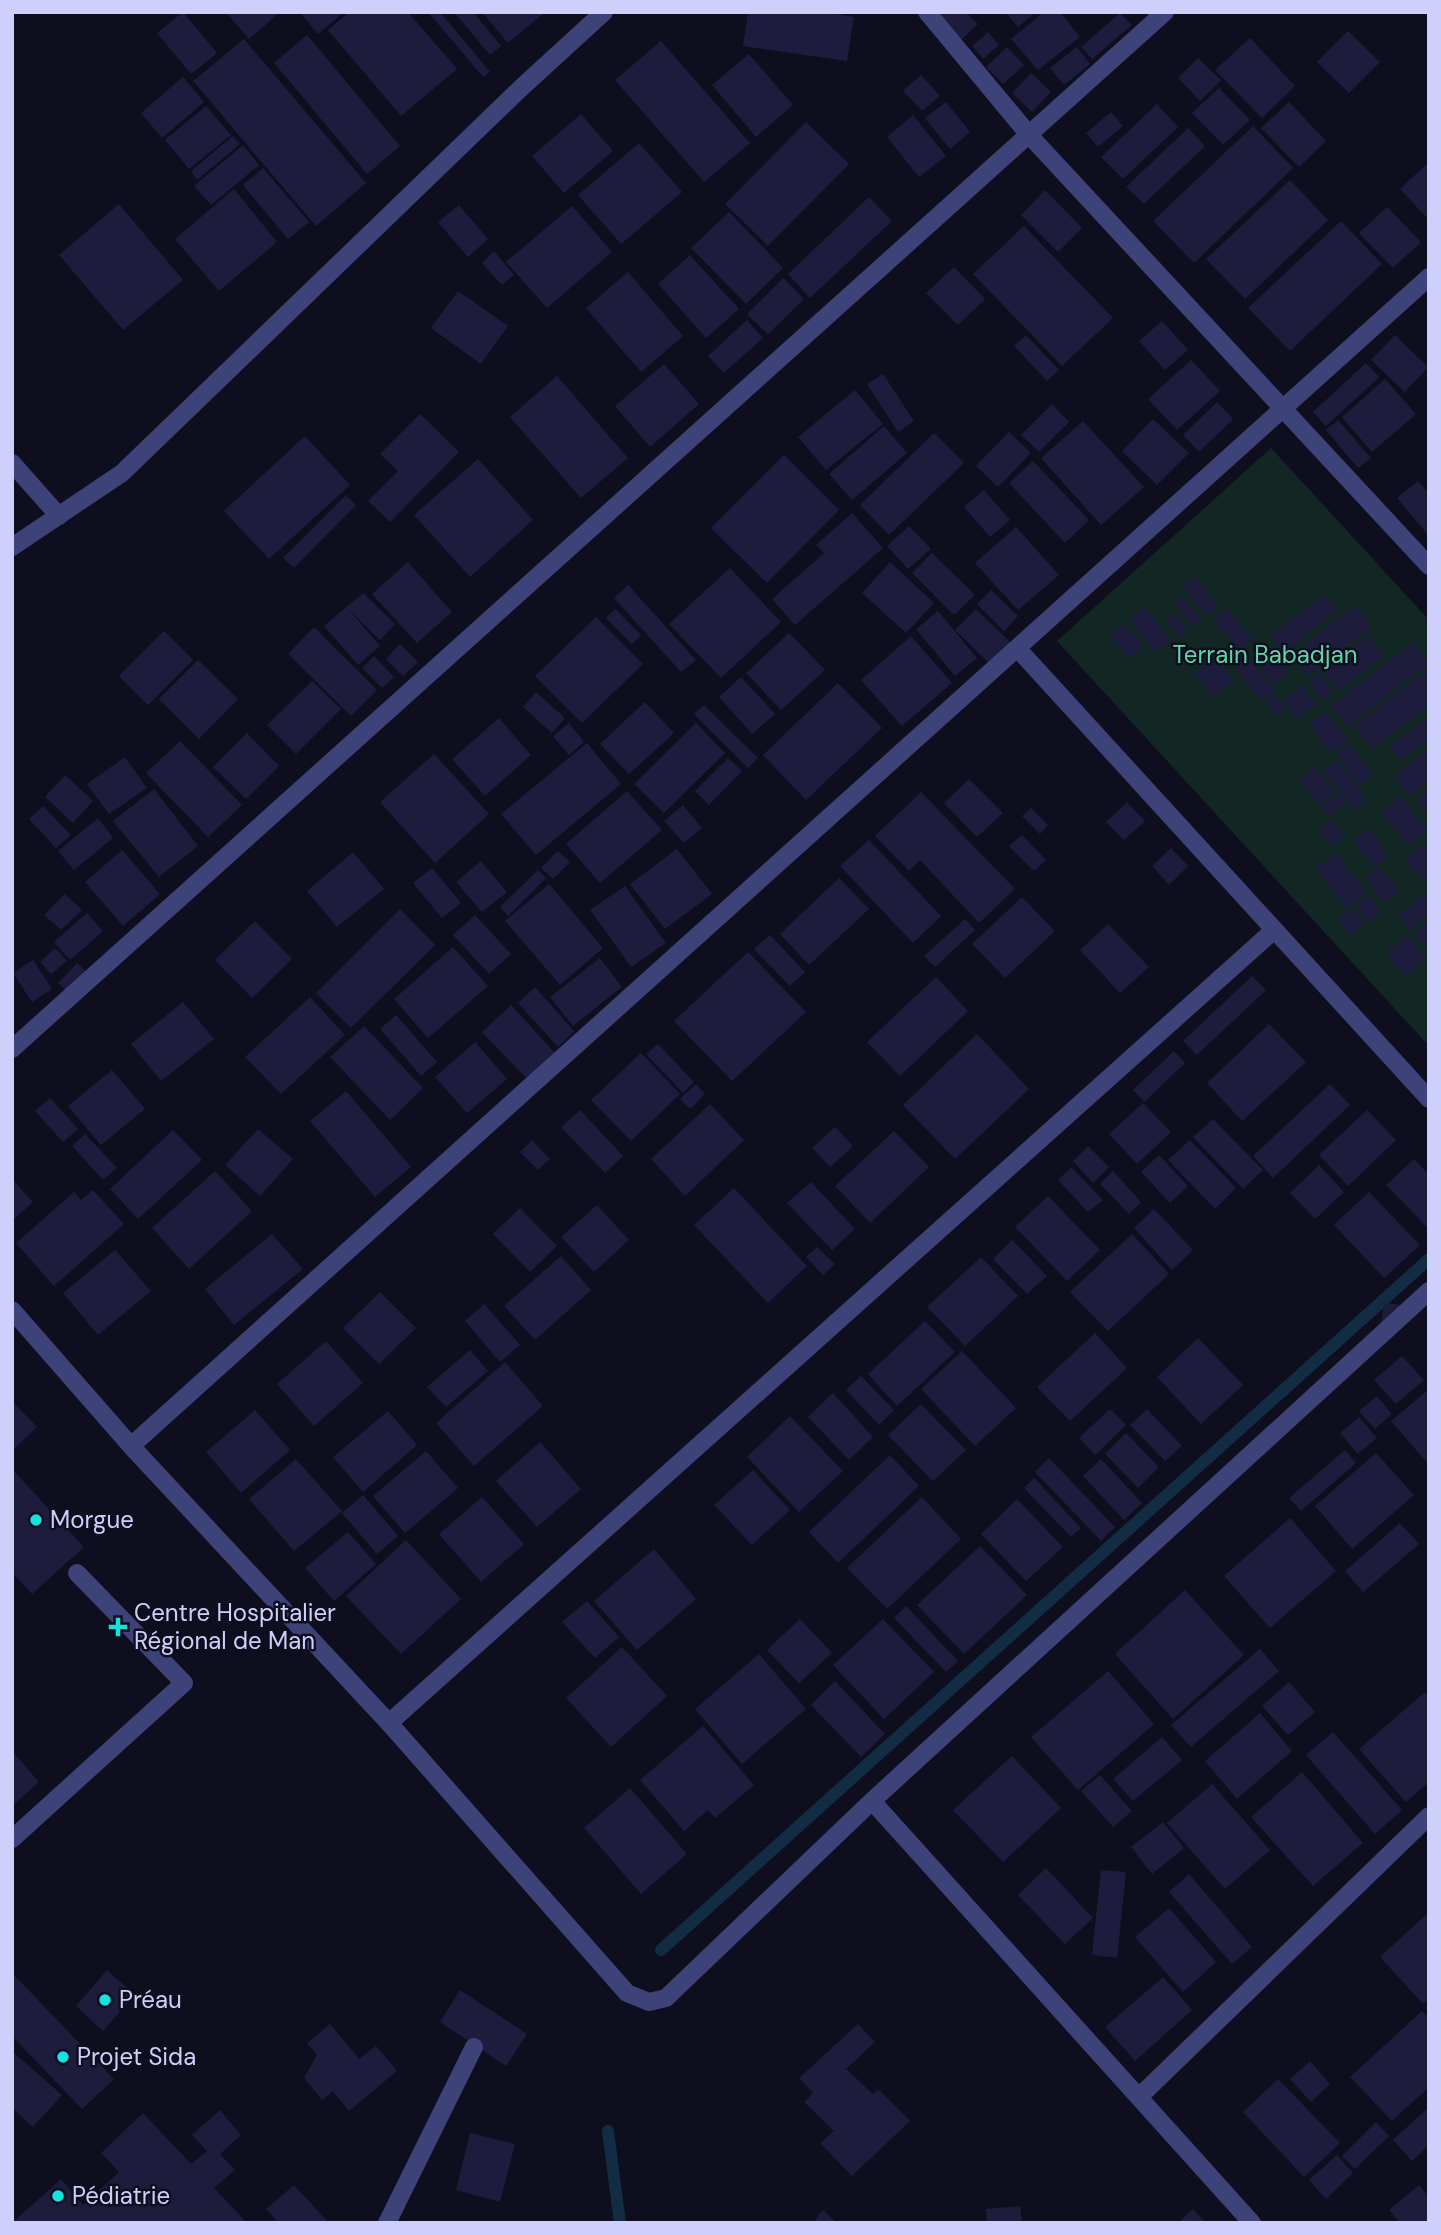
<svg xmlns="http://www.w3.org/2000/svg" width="1441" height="2235" font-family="'DM Sans',sans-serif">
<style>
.green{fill:#122724}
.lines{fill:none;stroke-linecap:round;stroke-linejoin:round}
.stream{stroke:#122c43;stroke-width:12}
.building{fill:#1e1c3d}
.minor{stroke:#3d4279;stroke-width:18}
.poi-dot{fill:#14e2dd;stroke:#0f0e1e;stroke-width:2.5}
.labels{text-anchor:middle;stroke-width:5;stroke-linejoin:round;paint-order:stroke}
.park-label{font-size:24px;fill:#62d3a9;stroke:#0f0e1e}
.poi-label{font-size:24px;fill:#cfcffb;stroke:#0f0e1e;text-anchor:start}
</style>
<rect width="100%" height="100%" fill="#0f0e1e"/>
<path class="green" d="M1271,448L1429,620V1046L1057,641Z"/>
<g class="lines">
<path class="stream" d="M661,1950L1429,1259
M608,2131L620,2223"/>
</g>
<path class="building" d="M183,12L217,53L191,74L157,33Z
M226,12H280L249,39Z
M305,12H344L318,34L302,15Z
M349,12H408L457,69L401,116L328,30Z
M428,12H440L490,72L483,77Z
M454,12H473L501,46L490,55Z
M482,12H545L508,43Z
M748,12H821L854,17L847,61L743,46Z
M945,12H966L978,24L960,41L938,19Z
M1005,12H1036L1018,27Z
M1044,12H1060L1080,37L1038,70L1011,39Z
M1120,13L1132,25L1092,59L1081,47Z
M1348,31L1380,62L1349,93L1317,62Z
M988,32L999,45L983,59L972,46Z
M307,35L400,146L367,174L274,63Z
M1250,38L1295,86L1262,118L1215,70Z
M244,39L366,183L316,226L193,81Z
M661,41L750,143L704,182L615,80Z
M1007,47L1024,65L1003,84L986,67Z
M1077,47L1090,64L1064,85L1050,68Z
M749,54L793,105L756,137L712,85Z
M1198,58L1221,80L1200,101L1178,78Z
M1031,73L1051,92L1032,112L1012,93Z
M921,75L940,96L922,111L903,91Z
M183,77L204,102L162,138L141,113Z
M1219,88L1250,120L1223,145L1192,113Z
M946,102L970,132L950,149L925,118Z
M1289,102L1326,141L1299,167L1261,128Z
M1157,104L1178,127L1123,179L1101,157Z
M206,106L231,135L189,169L165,140Z
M1111,112L1123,126L1098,147L1086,133Z
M581,114L613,151L564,193L532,156Z
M913,115L946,156L919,177L887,137Z
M806,122L849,164L768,246L725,204Z
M1253,126L1293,168L1194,263L1153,221Z
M1188,128L1205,146L1144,204L1126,187Z
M233,136L240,144L197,180L191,171Z
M639,143L682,192L621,244L578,195Z
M243,145L259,165L211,205L194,186Z
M1429,162V220L1400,189Z
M263,168L309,222L288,239L243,185Z
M1290,180L1328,220L1245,299L1206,259Z
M234,189L277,242L219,291L175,239Z
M1045,190L1082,228L1058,252L1021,215Z
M869,197L892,221L810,298L788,274Z
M119,204L183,280L123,330L59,255Z
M459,205L488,239L468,257L438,222Z
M572,206L612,252L547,308L506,262Z
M1387,207L1421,242L1393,268L1359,233Z
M729,212L783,268L746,304L691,248Z
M1341,221L1382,264L1290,351L1248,308Z
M1024,226L1113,318L1062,366L973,274Z
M494,251L514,275L502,285L482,263Z
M690,255L739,309L706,338L658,284Z
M954,267L985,299L958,325L926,293Z
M628,272L683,336L641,372L586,308Z
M783,278L804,299L768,334L747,314Z
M458,291L508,326L481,364L431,328Z
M747,320L763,338L724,373L708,356Z
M1162,321L1188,350L1165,370L1139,341Z
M1026,335L1059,370L1047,381L1014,346Z
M1395,335L1428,367L1405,392L1371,360Z
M1191,360L1220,391L1177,430L1148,399Z
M1366,363L1379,377L1326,426L1313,412Z
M664,364L699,404L650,447L615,406Z
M883,374L914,421L898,432L867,384Z
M557,376L628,458L581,498L510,417Z
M1385,379L1416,414L1372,452L1342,417Z
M855,390L883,424L826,470L798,437Z
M1217,402L1233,419L1199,452L1183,435Z
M1052,404L1069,422L1039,452L1021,435Z
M420,414L459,452L390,522L368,501L398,471L380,454Z
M1153,419L1189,453L1157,485L1122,451Z
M1338,420L1371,458L1358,468L1326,430Z
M1083,421L1144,487L1101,525L1041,458Z
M884,426L907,453L852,500L829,474Z
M1009,432L1031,453L998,487L976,466Z
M934,433L964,463L889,535L860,505Z
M305,436L350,485L269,559L224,511Z
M784,455L839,510L767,583L711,528Z
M478,459L533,520L470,577L414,515Z
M1033,461L1089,520L1065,543L1009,483Z
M1418,481L1429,494V536L1397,498Z
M984,490L1010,520L990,537L964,507Z
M346,495L356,505L294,568L283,558Z
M852,513L883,548L795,625L772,599L824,553L816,545Z
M909,526L931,549L908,569L887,546Z
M1016,527L1059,575L1018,610L975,563Z
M932,553L975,595L954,615L912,573Z
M408,562L452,612L417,643L372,594Z
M890,562L934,603L906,633L862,593Z
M730,568L781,622L721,678L669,624Z
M1196,576L1218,605L1205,615L1182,586Z
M628,585L696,660L681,672L614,598Z
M991,590L1018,616L1004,631L977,604Z
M363,593L395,624L380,640L349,610L380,646L358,665L324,626Z
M1325,594L1338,610L1283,653L1270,637Z
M1183,597L1201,620L1193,626L1175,603Z
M1355,606L1371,627L1308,676L1291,655Z
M1145,608L1171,641L1156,652L1130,619Z
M1228,608L1253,640L1239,651L1214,619Z
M615,609L641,635L632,644L606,618Z
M976,609L1013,645L992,666L955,630Z
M938,611L977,658L955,676L916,629Z
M1174,613L1188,630L1179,637L1165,620Z
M596,617L643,664L582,723L535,676Z
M1125,623L1144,647L1128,658L1110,634Z
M314,627L377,690L351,716L288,654Z
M164,631L193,660L148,705L119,676Z
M789,633L825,670L781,710L746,673Z
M1368,635L1384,656L1338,691L1322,670Z
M911,636L952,683L902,726L861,680Z
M1414,642L1429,663L1347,726L1331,706Z
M400,644L418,662L403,676L386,659Z
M1268,647L1288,674L1274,685L1253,658Z
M1245,654L1275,691L1261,701L1233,664Z
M374,656L394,677L382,688L362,668Z
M1217,657L1234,680L1213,697L1195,673Z
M198,660L238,699L199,739L159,699Z
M1429,669V705L1372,749L1354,726Z
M1320,674L1333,692L1323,700L1309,682Z
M741,677L775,714L752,734L719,697Z
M312,681L341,709L296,754L267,725Z
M838,683L882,728L806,800L763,755Z
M1302,685L1317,704L1297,719L1283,700Z
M536,692L565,718L552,733L523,707Z
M1275,695L1285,709L1276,716L1266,702Z
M645,702L674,733L629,774L600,744Z
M704,705L758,758L748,768L694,714Z
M1325,711L1349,741L1332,753L1309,724Z
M1429,717V739L1401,760L1390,746Z
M499,718L531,755L485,796L452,759Z
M569,723L584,742L569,755L553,736Z
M696,723L725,753L664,813L634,784Z
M247,733L279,766L246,799L213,767Z
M180,741L242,805L208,837L146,773Z
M587,743L621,784L536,855L501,814Z
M1349,745L1373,775L1360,786L1336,755Z
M1428,750L1429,782L1410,796L1394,776Z
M434,754L489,814L435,863L380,802Z
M125,757L147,788L109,814L87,784Z
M728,758L742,771L709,805L695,791Z
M1336,760L1366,799L1354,810L1323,771Z
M1314,767L1335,793L1319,804L1299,779Z
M65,775L93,801L73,823L45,797Z
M969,779L1003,813L977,837L944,803Z
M154,789L198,846L159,877L113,821Z
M627,791L662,830L600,883L566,844Z
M1429,791V815L1417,800Z
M921,792L1015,889L979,923L920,860L909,871L875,836Z
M1339,793L1346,803L1328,817L1321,807Z
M1401,796L1428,831L1409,845L1381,811Z
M1127,802L1145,821L1124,840L1106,822Z
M683,805L702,828L684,843L664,821Z
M43,806L71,835L56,848L29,819Z
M1031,808L1048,825L1040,834L1022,816Z
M98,818L113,838L74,870L58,851Z
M1332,819L1345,836L1332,846L1319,830Z
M1368,828L1389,856L1374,867L1353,840Z
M1022,835L1046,860L1034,871L1009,846Z
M869,840L941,916L913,943L840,866Z
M1429,841V874L1421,880L1405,860Z
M1171,848L1188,866L1169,885L1152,866Z
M677,849L712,894L665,929L630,884Z
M122,850L160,894L123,926L85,882Z
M558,851L570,862L553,879L541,868Z
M353,852L384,889L337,927L307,891Z
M1336,853L1367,893L1347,908L1316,868Z
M481,861L507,892L482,912L456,882Z
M1380,867L1399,891L1384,903L1366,878Z
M432,868L461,903L442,918L413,883Z
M538,870L546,878L508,916L500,907Z
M839,878L869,909L809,965L780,934Z
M549,884L603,948L560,985L505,921Z
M625,886L666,943L631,967L590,910Z
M65,894L82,910L61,930L44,915Z
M1425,894L1429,899V915L1409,930L1398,915Z
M1369,896L1381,912L1368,922L1356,907Z
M1022,897L1055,931L1005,978L972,944Z
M1352,908L1365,924L1351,935L1338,919Z
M400,909L435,945L351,1028L316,993Z
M87,913L103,931L70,960L54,942Z
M475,915L511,954L489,974L453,935Z
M965,919L975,930L935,967L924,956Z
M255,921L292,959L252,998L215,960Z
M1429,922V952L1414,933Z
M1108,924L1149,967L1120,993L1080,950Z
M770,935L805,972L790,986L754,949Z
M1408,936L1426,960L1405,976L1386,953Z
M453,947L488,986L428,1038L394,999Z
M55,948L67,961L51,974L40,962Z
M748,952L806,1012L732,1081L674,1021Z
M600,958L622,987L573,1026L550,997Z
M33,960L52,989L32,1002L13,973Z
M77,963L89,974L70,994L58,983Z
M1252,976L1266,990L1197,1055L1183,1041Z
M936,977L968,1011L900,1076L867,1042Z
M535,987L574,1031L558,1047L518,1003Z
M310,997L345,1035L281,1094L245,1057Z
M183,1002L214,1039L161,1081L131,1044Z
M511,1005L555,1053L526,1078L482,1032Z
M396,1015L437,1062L421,1076L380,1029Z
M1269,1024L1306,1062L1242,1121L1207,1083Z
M364,1026L423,1088L390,1120L330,1057Z
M977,1034L1029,1089L955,1159L903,1105Z
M475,1042L507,1079L467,1113L435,1077Z
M658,1044L694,1082L683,1093L646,1054Z
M1174,1051L1185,1063L1144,1102L1133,1090Z
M641,1053L680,1094L631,1141L591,1100Z
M112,1070L145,1109L101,1145L68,1106Z
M696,1084L705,1094L690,1109L680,1099Z
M1330,1084L1350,1105L1273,1178L1253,1156Z
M346,1091L411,1167L375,1197L310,1121Z
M50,1098L78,1129L63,1142L35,1111Z
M1143,1103L1171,1132L1137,1164L1109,1134Z
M710,1104L744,1140L685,1196L651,1159Z
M580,1110L623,1156L605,1173L561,1127Z
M1367,1110L1396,1140L1348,1186L1319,1155Z
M1213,1119L1263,1170L1243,1189L1193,1137Z
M835,1127L853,1146L830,1167L812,1148Z
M258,1129L293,1159L260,1196L225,1165Z
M173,1130L202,1160L138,1219L110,1189Z
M894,1131L929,1167L870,1223L835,1186Z
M85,1134L117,1168L103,1180L72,1146Z
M532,1140L550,1159L538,1170L520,1152Z
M1190,1140L1236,1188L1215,1209L1168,1160Z
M1088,1146L1109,1167L1093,1183L1073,1161Z
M1159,1155L1188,1186L1170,1203L1141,1172Z
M1414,1159L1429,1175V1229L1386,1185Z
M1319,1165L1344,1192L1315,1219L1290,1193Z
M1071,1167L1103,1200L1088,1212L1058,1180Z
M215,1171L252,1211L189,1269L152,1228Z
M1113,1171L1141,1202L1129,1214L1100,1184Z
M12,1179L33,1202L12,1221Z
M811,1182L855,1229L832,1250L787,1203Z
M734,1188L807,1266L768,1303L694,1225Z
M93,1190L124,1224L54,1286L16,1243L74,1192L81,1200Z
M1369,1192L1420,1245L1384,1278L1334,1225Z
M1048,1196L1100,1250L1067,1281L1015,1227Z
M597,1205L629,1240L594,1272L561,1237Z
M520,1208L557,1246L530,1272L493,1234Z
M1154,1209L1193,1250L1172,1270L1134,1228Z
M272,1234L303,1269L234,1325L205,1289Z
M1132,1234L1169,1274L1108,1331L1070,1292Z
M1012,1240L1047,1276L1027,1294L993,1259Z
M817,1247L835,1264L823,1275L806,1257Z
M115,1250L151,1291L98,1335L63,1293Z
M561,1256L591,1290L535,1340L504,1306Z
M981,1257L1018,1296L965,1346L927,1307Z
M380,1292L416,1328L379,1364L343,1328Z
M1384,1303L1402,1305L1398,1331L1380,1329Z
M484,1304L520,1345L500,1362L465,1321Z
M925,1321L955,1352L897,1406L868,1374Z
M1095,1333L1127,1368L1070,1421L1037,1387Z
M1198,1338L1243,1385L1201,1424L1157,1377Z
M326,1341L363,1383L314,1426L277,1384Z
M470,1350L488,1371L446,1407L427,1387Z
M962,1351L1016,1408L975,1446L921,1389Z
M1402,1356L1424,1380L1396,1404L1374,1380Z
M505,1362L543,1406L474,1466L436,1423Z
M861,1376L894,1410L879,1425L846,1390Z
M1429,1389V1465L1391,1421Z
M833,1393L873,1437L849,1460L808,1417Z
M1377,1396L1392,1414L1375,1429L1359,1411Z
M12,1401L37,1427L12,1451Z
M921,1404L966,1450L933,1481L888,1435Z
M1110,1409L1126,1425L1095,1455L1079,1438Z
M1147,1409L1182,1446L1165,1461L1130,1425Z
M255,1410L290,1450L241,1493L206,1452Z
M388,1411L417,1445L363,1492L333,1457Z
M790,1416L843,1471L799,1512L747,1457Z
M1359,1417L1377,1438L1358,1454L1340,1433Z
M1126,1433L1159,1467L1138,1488L1105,1454Z
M540,1442L581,1489L537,1527L496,1481Z
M1345,1450L1356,1463L1301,1511L1289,1498Z
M426,1451L458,1488L405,1533L373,1496Z
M1376,1453L1414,1495L1352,1549L1315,1506Z
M890,1455L919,1486L838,1563L809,1532Z
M1049,1458L1115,1527L1101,1541L1035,1472Z
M296,1459L342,1511L294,1551L249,1499Z
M1101,1459L1142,1503L1124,1520L1083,1476Z
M12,1469L84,1547L32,1594L12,1572Z
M753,1470L790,1510L752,1545L714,1505Z
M1034,1478L1081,1528L1071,1537L1024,1488Z
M363,1495L398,1536L377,1554L342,1513Z
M482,1497L524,1544L481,1582L439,1534Z
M922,1497L961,1539L887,1609L847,1568Z
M1017,1499L1063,1547L1026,1581L981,1534Z
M1290,1518L1336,1571L1270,1628L1224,1576Z
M1400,1523L1419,1544L1363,1592L1345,1571Z
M348,1532L376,1564L334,1601L305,1568Z
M406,1540L461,1599L401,1654L346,1596Z
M980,1546L1027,1595L964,1654L917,1605Z
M654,1549L696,1599L637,1650L594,1601Z
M1185,1590L1244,1655L1173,1719L1115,1654Z
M587,1601L619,1637L595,1658L562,1622Z
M906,1606L958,1661L946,1672L894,1618Z
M800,1619L832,1653L799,1683L767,1650Z
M883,1619L934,1672L884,1719L833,1665Z
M622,1647L667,1696L611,1747L566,1698Z
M1260,1649L1279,1671L1191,1747L1171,1725Z
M759,1654L806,1709L742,1764L695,1709Z
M1108,1671L1154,1724L1078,1790L1031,1737Z
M835,1681L885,1734L861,1757L811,1705Z
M1289,1682L1315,1712L1288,1735L1262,1706Z
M1425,1692L1429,1697V1782L1406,1802L1359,1749Z
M1260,1713L1292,1751L1237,1799L1205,1761Z
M703,1726L754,1785L715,1818L708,1810L684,1831L640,1780Z
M1333,1732L1402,1810L1375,1834L1306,1755Z
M1162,1737L1182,1760L1133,1801L1113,1779Z
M12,1751L39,1782L12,1806Z
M1012,1756L1061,1808L1003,1862L953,1810Z
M1302,1772L1363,1843L1313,1886L1251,1817Z
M1100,1775L1132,1811L1113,1827L1081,1791Z
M1212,1784L1270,1850L1225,1889L1167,1823Z
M630,1788L687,1854L641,1894L584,1828Z
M1163,1822L1184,1848L1152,1874L1131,1847Z
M1046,1868L1093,1918L1065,1944L1018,1895Z
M1101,1870L1126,1872L1117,1958L1092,1955Z
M1189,1874L1252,1947L1232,1964L1169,1892Z
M1169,1908L1216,1962L1183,1992L1135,1937Z
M1429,1912V1999L1423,2004L1380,1957Z
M107,1970L135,1995L103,2031L76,2006Z
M12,1973L114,2079L82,2109L12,2036Z
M1163,1977L1192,2010L1135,2061L1105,2027Z
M460,1990L527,2034L506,2066L440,2022Z
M1422,2011L1429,2018V2087L1392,2121L1350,2077Z
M330,2024L359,2059L376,2046L397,2071L349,2111L333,2091L322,2100L304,2078L317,2055L307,2043Z
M858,2024L875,2042L846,2069L873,2094L878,2089L910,2121L852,2176L820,2143L834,2131L804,2102L813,2093L799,2078Z
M12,2051L62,2095L33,2127L12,2108Z
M1310,2061L1330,2084L1311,2102L1290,2079Z
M1278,2079L1340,2143L1304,2177L1243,2112Z
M1429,2107V2145L1412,2161L1393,2140Z
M220,2110L241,2135L220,2154L235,2170L214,2188L247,2223H12L61,2179L83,2205L119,2172L101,2153L143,2113L191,2164L207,2151L192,2135Z
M1376,2122L1389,2136L1355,2169L1342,2156Z
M470,2133L515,2144L500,2202L456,2190Z
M1337,2155L1353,2173L1326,2199L1309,2180Z
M294,2185L329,2223H279L266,2209Z
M1419,2185L1429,2197V2223H1400L1389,2210Z
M1020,2206L1022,2223H987L986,2209Z
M1193,2209L1206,2223H1178Z
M823,2210L837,2223H818L815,2220Z"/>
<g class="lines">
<path class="minor" d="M927,12L1030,136L1429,566
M12,463L59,516
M12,547L122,473L522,87L604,12
M1018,649L1429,1099
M12,1049L1165,12
M12,1310L131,1446L389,1723L627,1993L649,2002L666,1998L872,1801L1429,1291
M131,1446L1429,277
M389,1723L1273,931
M872,1801L1252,2223
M12,1839L184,1683L77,1573
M1139,2097L1429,1816
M387,2223L474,2047"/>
</g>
<g class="poi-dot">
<circle cx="36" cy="1520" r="7"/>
<path d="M114.5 1616.5h7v7h7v7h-7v7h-7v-7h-7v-7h7z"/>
<circle cx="105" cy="2000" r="7"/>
<circle cx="63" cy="2057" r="7"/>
<circle cx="58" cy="2196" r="7"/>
</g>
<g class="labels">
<g class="park-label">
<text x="1265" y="663">Terrain Babadjan</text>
</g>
<g class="poi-label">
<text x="50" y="1528">Morgue</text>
<text x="134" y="1621">Centre Hospitalier<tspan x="134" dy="28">Régional de Man</tspan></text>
<text x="119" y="2008">Préau</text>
<text x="77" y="2065">Projet Sida</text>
<text x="72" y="2204">Pédiatrie</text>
</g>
</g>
<rect width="1441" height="2235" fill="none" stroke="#cfcffb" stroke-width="28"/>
</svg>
